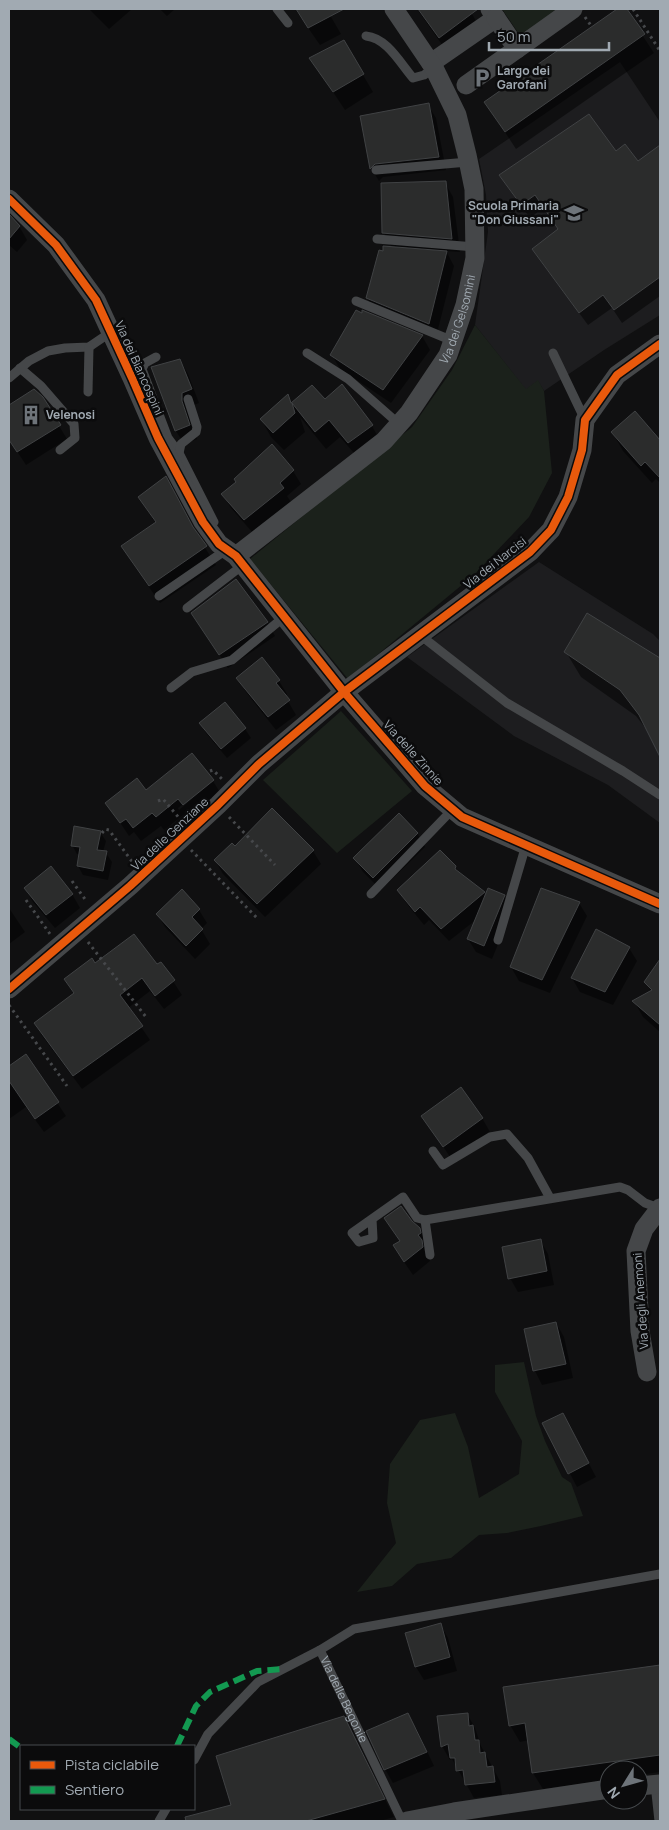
<svg xmlns="http://www.w3.org/2000/svg" width="669" height="1830" font-family="Manrope,sans-serif">
<style>
.built{fill:#1d1d1f}
.green{fill:#1b211b}
.shadow{fill:#0007}
.building{fill:#2b2c2c;stroke:#404244}
.lines{fill:none;stroke-linecap:round;stroke-linejoin:round}
.path{stroke:#46484b;stroke-width:3;stroke-dasharray:2.5 4;stroke-linecap:butt}
.lane{stroke:#454749;stroke-width:9}
.street{stroke:#454749;stroke-width:19}
.quiet{stroke:#139951;stroke-width:6;stroke-dasharray:12 6;stroke-linecap:butt}
.cycleway-casing{stroke:#0b0b0c;stroke-width:11}
.cycleway{stroke:#e8590c;stroke-width:8}
.labels{text-anchor:middle;stroke-width:5;stroke-linejoin:round;paint-order:stroke}
.poi-label{font-size:12px;font-weight:bold;fill:#a1aab2;stroke:#0b0b0c;text-anchor:start}
.street-label{font-size:12px;fill:#a1aab2;stroke:#0b0b0c}
</style>
<rect width="100%" height="100%" fill="#101011"/>
<path class="built" d="M620,62L660,122V315L604,350L544,391L538,381L526,390L475,325L488,232L486,195L479,159Z
M539,562L653,634L660,641V823L608,785L514,736L407,657Z"/>
<path class="green" d="M502,9H567L523,40Z
M475,325L526,389L538,380L544,391L552,473L529,517L474,575L348,679L250,559L412,427L452,370Z
M341,711L412,791L337,853L263,780Z
M524,1362L536,1416L545,1441L562,1477L571,1483L583,1516L541,1526L507,1533L479,1535L451,1558L417,1564L392,1586L357,1592L396,1543L387,1503L390,1464L420,1420L455,1413L468,1447L479,1498L519,1474L522,1441L495,1392V1365Z"/>
<path class="shadow" d="M89,9H132L109,29Z
M160,9H175L167,16Z
M295,9H328L327,10L341,34L320,45Z
M417,9H469L482,31L450,56Z
M620,9H625L654,53L516,149L486,103Z
M343,41L373,92L345,110L311,59Z
M428,105L436,118L446,170L383,177L379,181L371,168L362,117Z
M660,146V296L622,323L612,308L588,325L542,263L534,249L559,231L543,208L530,218L509,189L501,176L616,152L637,163Z
M445,183L453,197L460,252L446,251L454,266L436,337L375,312L367,298L384,252L392,248L384,233Z
M9,216L19,226L27,240L17,252L9,245Z
M363,312L422,336L430,350L391,403L340,369L332,355Z
M180,360L188,374L199,403L189,407V416L197,439L184,444L176,431Z
M341,386L372,426L382,444L360,460L340,437L326,449L300,417L305,432L284,450L271,437L261,419L287,396L292,404L312,387L325,401Z
M34,390L42,398L67,439L26,465L9,439V406Z
M635,413L660,442V483L656,479L652,483L623,451L613,433Z
M272,446L293,471L301,484L287,496L291,502L253,533L231,508L223,494L237,482Z
M139,497L195,532L216,565L160,603L133,564L123,547L156,524Z
M192,613L267,622L275,636L228,668Z
M566,652L658,658L660,660V754L650,734L636,716L581,677Z
M262,659L279,681L287,694L285,696L296,715L276,730L246,692L238,678Z
M225,704L245,729L251,738L227,758L206,733L201,724Z
M212,780L178,808L179,810L213,781L221,794L192,818L187,812L164,830L161,826L141,841L134,832L129,836L107,803L146,792Z
M100,832L106,841L103,852L106,853L112,862L108,880L83,875L78,866L80,855L77,854L72,845Z
M417,833L425,847L381,890L363,872L355,858Z
M235,848L313,851L321,864L265,917L223,874L215,860Z
M455,867L460,874L484,893L486,897L504,896L512,910L492,959L476,952L468,939L477,919L449,941L429,920L424,925L407,904L399,891Z
M25,888L72,894L80,908L55,928L33,902Z
M579,903L587,916L550,993L519,981L511,967Z
M9,908L25,932L9,944Z
M199,910L207,923L201,929L210,944L195,959L165,927L157,914Z
M629,948L637,961L613,1005L580,992L572,978Z
M660,961V1032L643,1017L634,1001L651,991L646,982Z
M161,963L182,995L164,1009L150,991L128,1008L150,1040L82,1089L43,1037L35,1024L74,994L65,980L95,965L157,966Z
M26,1056L66,1116L44,1132L26,1107L9,1119V1068Z
M423,1116L482,1118L490,1132L452,1160Z
M386,1218L419,1229L427,1243L430,1261L413,1275L402,1259L400,1242Z
M540,1240L548,1254L554,1285L518,1292L510,1278Z
M556,1323L564,1337L573,1378L542,1385L535,1371L525,1330Z
M544,1424L570,1428L596,1477L577,1487Z
M440,1624L448,1638L457,1671L424,1680L416,1667Z
M660,1666V1772L639,1775V1770H609V1780L543,1789L533,1773L529,1740L520,1742L510,1725Z
M467,1714L475,1728L481,1746L500,1781L502,1795L474,1798L452,1759L450,1760L442,1746Z
M344,1718L394,1817L380,1821H198L196,1816L233,1805Z
M416,1728L434,1766L393,1783L385,1769Z"/>
<path class="building" d="M296,9H344L308,28Z
M418,9H478L439,38Z
M617,9H627L645,34L505,132L484,102Z
M344,40L364,74L333,92L309,58Z
M429,103L439,157L375,164L370,169L360,116Z
M589,114L616,151L625,144L638,161L660,145V277L614,310L603,295L579,313L532,249L558,229L535,195L521,205L499,175Z
M446,181L452,239L382,233L381,183Z
M9,214L20,226L9,239Z
M383,246L447,251L429,324L366,298L379,250L383,251Z
M356,310L362,313V310L423,335L383,390L330,355Z
M180,359L192,389L182,393V401L190,425L175,431L151,367Z
M342,384L373,425L348,443L329,420L315,432L292,403L295,413L273,433L260,419L288,394L291,403L312,385L325,399Z
M34,389L43,397L61,425L17,452L9,440V405Z
M635,411L660,440V478L645,462L641,466L611,432Z
M272,444L294,470L280,483L284,488L244,520L221,494L236,482L234,479Z
M166,476L193,527L207,546L149,586L121,546L156,522L138,497Z
M236,579L268,622L219,655L191,613Z
M587,613L660,658V757L639,715L620,690L564,652Z
M262,657L280,680L276,683L290,700L268,717L236,678Z
M225,702L246,728L221,749L199,723Z
M192,753L214,780L183,805L178,799L156,817L152,813L133,828L126,819L120,823L105,803L137,778L146,790Z
M272,808L314,850L257,904L214,860L232,843L235,846Z
M399,813L418,833L373,878L353,858Z
M74,826L101,831L97,850L107,851L103,871L77,866L80,847L71,846Z
M440,850L456,866L455,869L485,892L441,929L420,907L415,912L397,890Z
M51,866L73,894L46,915L24,888Z
M488,888L505,895L484,946L467,939Z
M541,888L580,902L542,980L510,967Z
M182,889L200,909L192,917L203,929L186,946L156,914Z
M596,929L630,947L605,992L571,978Z
M134,934L157,964L161,962L175,980L155,996L142,978L120,995L143,1026L73,1076L34,1023L74,993L64,979L92,958L95,963Z
M660,959V1025L632,1001L652,990L644,982Z
M26,1054L59,1102L35,1119L9,1081V1066Z
M461,1087L483,1118L443,1147L421,1116Z
M401,1206L412,1221L420,1228L421,1233L418,1235L422,1240L423,1247L404,1262L393,1245L400,1241L384,1218Z
M541,1239L547,1271L508,1279L502,1247Z
M556,1322L566,1364L533,1371L524,1329Z
M563,1413L589,1463L568,1474L542,1423Z
M441,1623L450,1657L415,1667L405,1633Z
M660,1665V1755L532,1773L525,1723L509,1726L503,1687Z
M408,1713L427,1752L384,1770L366,1731Z
M468,1713L469,1726L473,1725L475,1740H479L480,1753L485,1752L487,1767L493,1766L495,1782L465,1785L463,1770L456,1771L455,1758H450L448,1744L441,1747L437,1716Z
M344,1716L385,1799L306,1821H186L185,1817L231,1805L216,1756Z"/>
<g class="lines">
<path class="path" d="M633,9L660,51
M585,17L592,27
M210,771L213,770L222,779
M158,801L163,799L180,819
M229,817L275,865
M102,833L105,829L109,830L133,863
M191,850L257,918
M72,881L87,902
M26,900L50,934
M88,942L146,1017
M9,1005L67,1086"/>
<g class="lane">
<path d="M277,9L288,23"/>
<path d="M366,36C387,38 400,63 413,78L424,75L434,68"/>
<path d="M376,170L468,162"/>
<path d="M377,239L475,247"/>
<path d="M356,301L453,341"/>
<path d="M307,353L348,379L399,424"/>
<path d="M553,353L585,420"/>
<path d="M156,357L145,363L142,369L168,438L179,453L214,522"/>
<path d="M20,368L41,386L74,424L75,438L60,450"/>
<path d="M9,378L29,361L48,351L65,348L89,347L111,332"/>
<path d="M88,392L89,347"/>
<path d="M179,453L181,444L196,432L197,427L188,399"/>
<path d="M159,596L226,550"/>
<path d="M187,608L243,565"/>
<path d="M420,635L507,703L623,771L660,795"/>
<path d="M171,688L192,672L232,660L284,617"/>
<path d="M371,894L453,809"/>
<path d="M498,940L526,845"/>
<path d="M433,1151L443,1165L490,1137L507,1134L528,1158L550,1198"/>
<path d="M372,1219L373,1238L359,1242L352,1233L403,1197L417,1218L425,1220L620,1187L628,1190L645,1203L659,1208"/>
<path d="M425,1220L430,1255"/>
<path id="s1" d="M320,1650L402,1821"/>
<path d="M194,1760L208,1734L258,1682L320,1650L354,1629L660,1574"/>
<path d="M655,1784L659,1821"/>
<path d="M159,1821L166,1809"/>
</g>
<g class="street">
<path d="M517,49L573,9"/>
<path d="M431,63L496,18L490,9"/>
<path d="M466,85L517,49L496,18"/>
<path d="M9,199L56,245L96,300L132,378L158,438L203,522L219,544L236,556L344,692L395,751L425,786L462,817L660,904"/>
<path id="s2" d="M236,556L384,441L409,413L448,355L465,305L475,258L474,189L467,155L457,115L434,68L394,9"/>
<path d="M9,989L130,886L218,805L259,764L344,692L530,552L551,530L568,497L582,450L585,420L617,375L660,344"/>
<path d="M647,1372L640,1331L636,1251L644,1229L660,1208"/>
<path d="M639,1786L660,1784"/>
<path d="M407,1821L454,1812L609,1789"/>
</g>
<path class="quiet" d="M9,1739L21,1748
M177,1746L196,1706L210,1692L257,1671L283,1669"/>
<defs>
<path id="cycleway" d="M9,199L56,245L96,300L132,378L158,438L203,522L219,544L236,556L344,692L395,751L425,786L462,817L660,904
M9,989L130,886L218,805L259,764L344,692L530,552L551,530L568,497L582,450L585,420L617,375L660,344"/>
</defs>
<use href="#cycleway" class="cycleway-casing"/>
<use href="#cycleway" class="cycleway"/>
</g>
<defs>
<symbol id="parking-bare" viewBox="-9 -9 18 18"><path d="M-3.5-5.5H1a3.5 3.5 0 0 1 0 7H-1V5.5H-3.5ZM-1-3.4V-.6H.8a1.4 1.4 0 0 0 0-2.8Z" fill="#6e747a" stroke="#0b0b0c" stroke-width="2.5" paint-order="stroke"/></symbol>
<symbol id="school-bare" viewBox="-9 -9 18 18"><path d="M0-5L7-2L0 1L-7-2ZM-4 1L0 2.5L4 1V4Q0 6-4 4Z" fill="#6e747a" stroke="#0b0b0c" stroke-width="2.5" paint-order="stroke"/></symbol>
<symbol id="building-bare" viewBox="-9 -9 18 18"><path d="M-4-6H4V6H1V3H-1V6H-4ZM-2.5-4.3h1.7v1.8h-1.7ZM.8-4.3h1.7v1.8H.8ZM-2.5-1h1.7V.8h-1.7ZM.8-1h1.7V.8H.8Z" fill="#6e747a" stroke="#0b0b0c" stroke-width="2.5" paint-order="stroke"/></symbol>
</defs>
<g fill-rule="evenodd">
<use href="#parking-bare" x="468" y="64" width="28" height="28"/>
<use href="#school-bare" x="560" y="199" width="28" height="28"/>
<use href="#building-bare" x="17" y="401" width="28" height="28"/>
</g>
<g class="labels">
<g class="poi-label">
<text x="497" y="75">Largo dei<tspan x="497" dy="14">Garofani</tspan></text>
<text x="559" y="210" text-anchor="end">Scuola Primaria<tspan x="559" dy="14">"Don Giussani"</tspan></text>
<text x="46" y="419">Velenosi</text>
</g>
<g class="street-label">
<text dy="4" stroke="none"><textPath href="#s2" startOffset="332">Via dei Gelsomini</textPath></text>
<text transform="translate(139 368) rotate(66)" y="4">Via dei Biancospini</text>
<text transform="translate(495 563) rotate(-38)" y="4">Via dei Narcisi</text>
<text transform="translate(413 753) rotate(48)" y="4">Via delle Zinnie</text>
<text transform="translate(170 834) rotate(-43)" y="4">Via delle Genziane</text>
<text transform="translate(641 1301) rotate(-94)" y="4">Via degli Anemoni</text>
<text dy="4" stroke="none"><textPath href="#s1" startOffset="55">Via delle Begonie</textPath></text>
</g>
</g>
<rect width="669" height="1830" fill="none" stroke="#a1aab2" stroke-width="20"/>
<rect x="20" y="1745" width="175" height="65" fill="#0b0b0c" stroke="#474b4e"/>
<rect x="30" y="1761" width="25" height="8" fill="#e8590c" stroke="#474b4e"/>
<text x="65" y="1770" font-size="15" fill="#a1aab2">Pista ciclabile</text>
<rect x="30" y="1786" width="25" height="8" fill="#139951" stroke="#474b4e"/>
<text x="65" y="1795" font-size="15" fill="#a1aab2">Sentiero</text>
<g transform="translate(624 1785) rotate(233)"><circle r="24" fill="#0b0b0c" stroke="#474b4e"/>
<path d="M0-4L9 19L0 12L-9 19Z" fill="#6e747a"/>
<text y="-8" font-size="14" font-weight="bold" text-anchor="middle" fill="#a1aab2">N</text>
</g>
<path d="M489 42v8h120v-8" fill="none" stroke="#a1aab2" stroke-width="2.5"/>
<text x="497" y="42" font-size="15" fill="#a1aab2" stroke="#0b0b0c" stroke-width="4" paint-order="stroke">50 m</text>
</svg>
